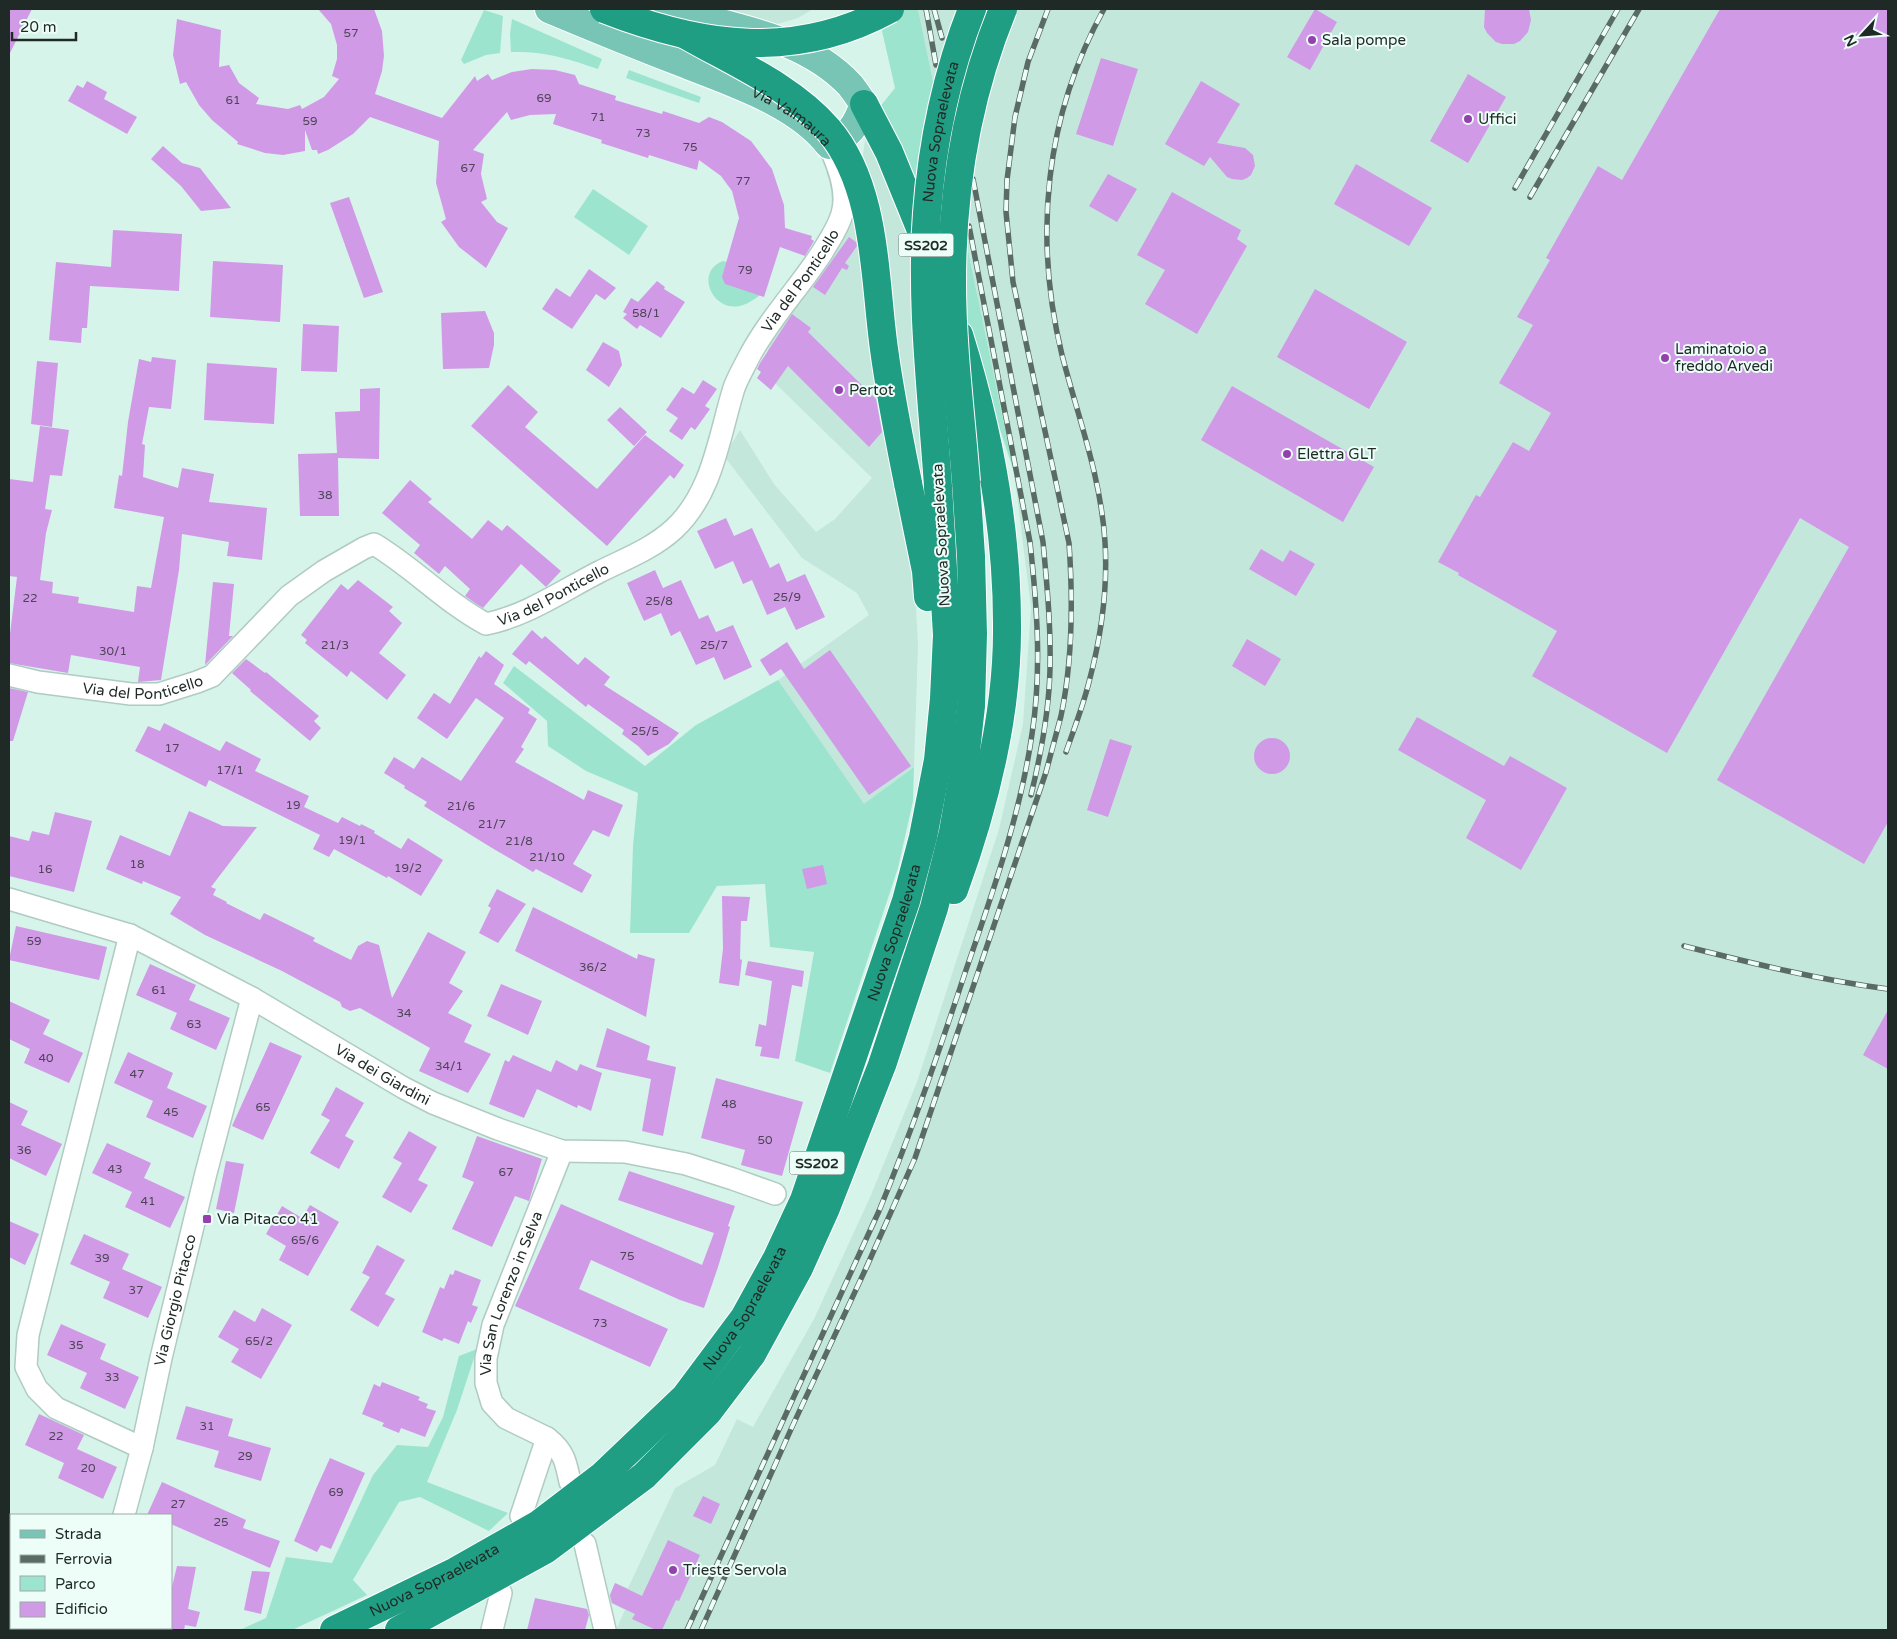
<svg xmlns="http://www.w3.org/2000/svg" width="1897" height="1639" font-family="'Varela Round',sans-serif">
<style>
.built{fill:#c3e7db}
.green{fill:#9de4cf}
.building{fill:#d19ae6}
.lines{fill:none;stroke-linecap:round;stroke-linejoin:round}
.street-casing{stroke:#afcbc2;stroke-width:24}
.primary-casing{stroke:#fff;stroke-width:30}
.highway-casing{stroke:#fff;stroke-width:30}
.street{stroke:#fff;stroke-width:21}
.primary{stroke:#79c5b5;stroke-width:28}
.highway{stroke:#209e83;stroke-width:28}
.rail-casing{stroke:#5a6a65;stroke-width:5.5}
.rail{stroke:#edfef9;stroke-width:4;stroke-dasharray:11;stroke-linecap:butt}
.highway-bridge-casing{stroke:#fff;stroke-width:30;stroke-linecap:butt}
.highway-bridge{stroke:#209e83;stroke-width:28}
.poi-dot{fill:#9441af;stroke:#edfef9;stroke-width:2}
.labels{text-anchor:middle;stroke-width:4;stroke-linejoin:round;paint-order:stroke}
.number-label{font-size:12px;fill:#4c4556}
.shield{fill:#edfef9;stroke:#5d6965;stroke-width:1}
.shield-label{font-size:14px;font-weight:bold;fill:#1f2926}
.poi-label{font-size:15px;fill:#1f2926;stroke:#edfef9;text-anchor:start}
.street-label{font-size:15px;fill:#1f2926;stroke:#edfef9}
</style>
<rect width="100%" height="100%" fill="#d7f4eb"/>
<path class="built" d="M711,9H813L798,18L770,26Z
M918,9H1888V1630H616L625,1610L607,1601L615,1583L628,1588L675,1488L715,1465L737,1419L753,1427L814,1319L871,1195L917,1082L999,829L1023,724L1031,608L1014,472Z
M867,128L918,249L981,480L925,487L919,481L914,571L918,645L914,767L864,805L778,680L869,615L857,593L802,558L724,456L740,430L774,484L816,532L835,519L872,478L776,384L761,372L770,343L780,331L777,324L803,292L813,286L833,255L853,220Z"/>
<path class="green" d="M877,9H918L1014,472L939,244L879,108L895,88Z
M484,10L503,16L500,53L486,55L464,64L461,60Z
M512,19L602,59L598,69C566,58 545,51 511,52L510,34Z
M629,70L701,97L699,103L626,78Z
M593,189L648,226L629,255L574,217Z
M723,261L727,262L760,295C755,299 749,303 743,305C714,315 693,272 723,261Z
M514,666L645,766L696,725L778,680L864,804L914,767L913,801L898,868L830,1073L795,1061L814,952L770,947L765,884L717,886L689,933H630L633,846L638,793L586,771L548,746L547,721L503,683Z
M477,1349L457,1410L427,1482L508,1513L489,1531L420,1497L399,1502L353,1580L367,1595L292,1630H240L266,1618L286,1557L332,1563L373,1475L397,1445L428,1447L443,1417L459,1356Z"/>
<path class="building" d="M9,9H32L9,55Z
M318,9H374L382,31L384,56L382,71L375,94L442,118L475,76L477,81L488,74L492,80L512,72L532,69L555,70L575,75L579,84L616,96L615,100L662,114L663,111L699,123L709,117L722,122L751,141L772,169L784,205L785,228L812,236L811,239L814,241L805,256L780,247L764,297L725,284L722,277L739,218L732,191L721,176L699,160L697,170L649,155L648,158L601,143L602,140L553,124L556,114L530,115L511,120L507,112L473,150L484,154L481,174L487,199L481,202L497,222L508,228L486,268L459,247L441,222L446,219L436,183L439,141L370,117L353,134L328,150L318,154L317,150H312L305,130V151L283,155L265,153L237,144L238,142L212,120L199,105L186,82L180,84L173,55L177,19L221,30L219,67L229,65L239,83L259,98L256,104L288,109L300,105L302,109L324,97L339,79L332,76L337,59V45L331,24Z
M1315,9L1337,22L1310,70L1287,57Z
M1485,9H1529L1531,20L1528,32L1520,41L1514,44H1502L1496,42L1487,33L1484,27Z
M1720,9H1888V822L1864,864L1717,780L1849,547L1800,518L1667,753L1532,676L1557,631L1458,575L1459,573L1438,562L1476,495L1480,497L1513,442L1529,451L1551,413L1499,383L1533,325L1517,317L1550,260L1546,258L1598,166L1622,180Z
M1101,58L1138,69L1113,146L1076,134Z
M1468,74L1506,97L1468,163L1430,141Z
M87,81L107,92L104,99L137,117L127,134L68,101L77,85L83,88Z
M1201,81L1240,104L1217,143L1245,148L1253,155L1255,166L1251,175L1247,178L1242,180L1232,179L1227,177L1210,157L1204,166L1165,144Z
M163,146L182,163L200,168L231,208L201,211L181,186L151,159Z
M1356,164L1432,208L1409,246L1334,204Z
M1108,174L1137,189L1117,222L1089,206Z
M1172,192L1241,230L1237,239L1247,246L1197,334L1145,304L1165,270L1137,255Z
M349,197L383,292L364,298L330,203Z
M113,230L182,234L179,291L90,286L87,328H82L81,343L49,340L56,262L111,267Z
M849,237L856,242L857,246L845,263L849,266L847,270L842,268L825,295L813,287Z
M213,261L283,265L280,322L210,317Z
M589,269L616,288L605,300L596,294L572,329L542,309L556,288L570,297Z
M657,281L665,287L664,289L685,302L661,338L640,325L637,329L623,318L627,314L623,312L631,298L638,302Z
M1315,289L1407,342L1369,409L1277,357Z
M485,311L494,333V345L489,368L443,369L441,313Z
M792,314L811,328L808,332L876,399L882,432L869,447L788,366L771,390L757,378L761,372L757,369L760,363Z
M303,324L339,326L337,372L301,371Z
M603,342L619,351L622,365L609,387L586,370Z
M152,357L176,360L171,409L149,407L142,444L145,445L143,477L178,488L182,468L214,474L209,502L267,508L262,560L227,556L229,542L182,534L179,570L161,680L138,682L140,667L71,655L68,673L9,663V642L17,577L9,576V479L33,482L40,426L69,430L62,476L50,475L45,509L52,510L46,533L40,580L53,582L52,593L79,597L78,603L134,612L137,586L151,588L164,517L114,508L119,475L122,476L128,422L139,359L151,362Z
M37,361L58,363L52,427L31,424Z
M207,363L277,368L274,424L204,420Z
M703,380L717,389L705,406L710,409L695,430L691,427L682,440L669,431L678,418L666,410L682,387L694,394Z
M508,385L538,412L525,427L597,489L645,435L684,465L674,479L670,475L607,546L471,426Z
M1232,386L1374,467L1343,522L1201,440Z
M380,388L379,459L338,458L339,516H300L298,454L337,453L335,412L360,411V389Z
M620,407L647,432L634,446L607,420Z
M410,480L432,499L428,502L472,539L488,520L502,531L507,525L561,571L546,587L521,564L483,608L478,605L465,596L470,589L445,566L439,574L414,553L420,545L382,513Z
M726,518L734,536L752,528L770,568L779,563L787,582L805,574L825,617L796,630L785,607L767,615L752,580L743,584L733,561L715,569L697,531Z
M1261,549L1283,562L1290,550L1315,564L1296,596L1249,569Z
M655,570L663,588L681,580L699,619L708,615L716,632L733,625L752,667L724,680L714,657L696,665L680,631L671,636L661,613L644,621L627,583Z
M358,580L393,607L389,611L402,623L379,653L406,675L387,700L351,671L347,677L305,643L307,640L301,635L341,584L348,590Z
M213,582L234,584L229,636H233L205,665Z
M532,630L542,639L545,636L578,665L585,657L610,677L604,685L679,733L669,744L648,756L638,746L622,734L624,730L588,704L586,707L529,661L526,665L512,654Z
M1247,639L1281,659L1265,686L1232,666Z
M787,642L804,669L830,650L911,766L869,795L781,669L770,676L760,660Z
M486,651L504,665L494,684L530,709L528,713L537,719L521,747L524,749L515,762L584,800L588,790L623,805L609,837L593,830L573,864L592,875L582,893L536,869L533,872L492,848L424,806L427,802L404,788L405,786L384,773L394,757L414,769L422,757L461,781L504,718L476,698L447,739L417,718L434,693L450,704L479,656L481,658Z
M246,659L265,673L266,672L319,716L314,721L321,728L310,741L250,691L251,690L232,673Z
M9,688L28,692L13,741H9Z
M1417,717L1504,766L1510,756L1567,788L1521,870L1466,838L1486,800L1398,750Z
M164,723L220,751L226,741L261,759L255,771L309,796L304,807L338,823L342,817L360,826L361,824L375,831L374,833L401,849L408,838L443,860L421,896L388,876L387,878L334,849L329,857L313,849L320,835L209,780L206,787L135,751L148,726L160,731Z
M1254 756a18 18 0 1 1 36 0a18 18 0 1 1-36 0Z
M1110,739L1132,746L1108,817L1087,810Z
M189,811L223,826L257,827L211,887L216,889L213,895L227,902L226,903L260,920L264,913L315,938L313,941L351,960L358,946L367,941L379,945L392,998L428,932L466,952L449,983L463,991L448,1013L472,1025L464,1042L491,1054L468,1093L419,1071L430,1048L360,1008L350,1011L342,1007L340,1002L282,971L205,935L170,914L181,897L143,881L142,884L106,869L120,835L170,856Z
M55,812L92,821L74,892L9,876V836L29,841L32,831L49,835Z
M823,865L827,884L807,889L802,869Z
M497,889L526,904L498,943L479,933L491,908L488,906Z
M722,896L750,897L747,921H741L740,959L742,960L739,986L719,983L723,949Z
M533,907L637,959L638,954L655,959L646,1017L515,951Z
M16,926L107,947L99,980L9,960Z
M748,961L804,971L802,987L792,985L779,1059L760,1056L762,1047L755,1046L759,1024L766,1026L772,981L745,975Z
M150,964L196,985L189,1000L230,1018L216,1050L170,1029L177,1013L136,995Z
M501,984L542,1001L528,1035L487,1016Z
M9,1001L50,1020L43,1034L83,1053L69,1083L24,1063L30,1049L9,1039Z
M1888,1010V1069L1863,1055Z
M607,1028L650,1046L647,1060L676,1067L663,1136L642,1131L651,1079L596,1067Z
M270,1042L302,1056L263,1140L232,1126Z
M128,1052L173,1073L167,1088L207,1106L193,1138L146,1117L153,1101L114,1083Z
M513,1055L551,1072L556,1060L577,1071L580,1064L602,1073L591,1111L578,1105L577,1108L537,1089L524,1118L489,1104L505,1060L509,1062Z
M716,1078L803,1102L782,1176L741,1165L745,1150L701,1138Z
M336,1087L364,1103L345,1136L354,1141L339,1169L310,1153L330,1120L321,1115Z
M9,1102L28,1111L21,1125L62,1144L46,1176L9,1158Z
M409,1131L437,1147L418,1180L428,1185L411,1213L382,1197L402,1163L393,1158Z
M477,1136L542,1159L529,1201L515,1196L492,1247L452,1229L474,1182L462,1177Z
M107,1143L151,1163L144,1178L185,1197L170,1228L125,1207L132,1192L92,1173Z
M226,1161L244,1164L234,1213L216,1209Z
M629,1171L735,1206L728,1226L730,1227L718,1267L704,1308L680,1300L591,1260L579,1289L668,1329L650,1367L515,1306L561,1204L702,1265L714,1233L618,1200Z
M310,1205L339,1222L308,1276L279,1260L286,1246L266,1234L282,1206L302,1218Z
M9,1221L39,1234L25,1265L9,1257Z
M84,1234L129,1254L122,1269L162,1287L148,1318L103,1298L110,1282L70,1264Z
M377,1245L405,1260L385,1294L395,1299L378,1327L350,1310L370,1277L362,1273Z
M455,1270L481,1280L472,1305L478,1307L471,1323L468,1321L459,1344L444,1338L442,1341L422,1332L440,1287L444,1289L450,1274L453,1275Z
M262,1308L292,1325L261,1379L231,1362L239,1349L218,1337L234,1310L255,1322Z
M61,1324L106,1344L100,1359L139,1377L125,1409L80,1388L87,1373L47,1355Z
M382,1382L420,1397L418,1400L428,1404L426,1408L436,1411L425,1437L401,1428L399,1433L382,1426L384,1423L362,1414L374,1384L380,1387Z
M186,1406L233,1419L228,1436L271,1448L261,1481L214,1467L219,1451L176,1439Z
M39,1414L84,1435L77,1449L117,1467L103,1499L58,1478L64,1463L25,1445Z
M330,1458L365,1473L331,1549L321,1545L317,1552L294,1541L316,1489Z
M162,1482L246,1520L243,1528L280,1541L270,1568L171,1524V1515H147Z
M703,1496L720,1504L711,1524L693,1516Z
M668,1540L700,1555L679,1601L676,1600L662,1630H656L632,1619L635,1614L612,1603L610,1595L615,1583L642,1596Z
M177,1566L196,1567L188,1609L200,1612L196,1627L185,1625L184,1630H171V1591Z
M252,1571L270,1572L261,1614L244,1610Z
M535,1598L587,1609L589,1615L585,1630H527Z"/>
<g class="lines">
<defs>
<g id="street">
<path id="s1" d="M9,675L38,682L131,694H159L197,682L212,676L289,596L324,571L364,548L374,544C414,568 445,602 486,624C526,616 562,591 599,572C625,559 652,549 674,529C713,493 719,436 734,388C738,377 744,367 749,357C769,319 800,287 823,251C830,239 838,228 842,214C848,194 840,171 832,152"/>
<path id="s2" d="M9,899L130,935L252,998L404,1088L433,1103L498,1129L562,1151L625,1152L686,1164L733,1179L775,1194"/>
<path d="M130,935L28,1335L26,1367L37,1389L56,1408L142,1448"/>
<path id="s3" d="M547,1438L506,1418L492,1403L486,1383V1358L493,1325L562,1151"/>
<path id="s4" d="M124,1515L142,1448L161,1358L206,1173L252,998"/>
<path d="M521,1516L547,1438C564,1451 566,1462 570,1482"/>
<path d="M585,1544L605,1630"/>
<path d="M91,1630L92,1628"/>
<path d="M492,1630L501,1593"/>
</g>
<g id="primary">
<path id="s5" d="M549,9C592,27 636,45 680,62C729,82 796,102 829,145C850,135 856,126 864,104C859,98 855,91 850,85C803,35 731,28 668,9"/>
</g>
<g id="highway">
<path d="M864,104L889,152L927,245"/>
<path d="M908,483L926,571L928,597"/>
<path d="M954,890C984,808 1008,712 1007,624C1007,526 988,428 959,335"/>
<path id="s6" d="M334,1630L456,1571L539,1524L602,1476L685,1397L744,1318L777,1258L804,1200L906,901L923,837L938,760L944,698L947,635L938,486"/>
<path d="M399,1630L545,1550L644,1476L708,1412L752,1354L799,1268L826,1208L882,1065L934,908L953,832L964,769L971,706L973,634L971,556L966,482"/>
</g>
</defs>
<use href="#street" class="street-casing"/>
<use href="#primary" class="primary-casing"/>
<use href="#highway" class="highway-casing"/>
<use href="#street" class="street"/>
<use href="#primary" class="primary"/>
<use href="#highway" class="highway"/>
<defs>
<path id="rail" d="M926,9L936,65
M934,9L942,38
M973,179L1043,542C1047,585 1051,627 1050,669C1049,712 1041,754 1031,795
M1515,188L1618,9
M1530,197L1639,9
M1066,752C1074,729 1083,706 1089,682C1101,637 1108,589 1105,542C1101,477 1078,417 1062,355C1033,236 1045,116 1104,9
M1684,946C1751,963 1819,980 1888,989
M687,1630L879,1211C912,1131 939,1051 966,970C992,895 1021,812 1032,734C1042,670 1037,606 1030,542L969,226
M701,1630L792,1427L867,1266L915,1158L1046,772C1051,754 1056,735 1061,716C1073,659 1073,600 1069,543L1013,282L1006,212L1007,180L1015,117L1028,62L1048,9"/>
</defs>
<use href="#rail" class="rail-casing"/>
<use href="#rail" class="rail"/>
<defs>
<g id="highway-bridge">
<path d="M604,9C701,47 795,61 890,9"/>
<path d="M686,35C733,62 792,87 828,129C877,186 874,278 884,349C890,394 899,438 908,483"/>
<path d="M966,482C961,416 952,349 952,282C952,187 967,97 1003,9"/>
<path id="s7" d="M938,486C932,396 920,303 927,213C932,144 947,73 972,9"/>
</g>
</defs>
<use href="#highway-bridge" class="highway-bridge-casing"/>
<use href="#highway-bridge" class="highway-bridge"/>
</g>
<g class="poi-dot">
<circle cx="1312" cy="40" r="5"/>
<circle cx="1468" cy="119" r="5"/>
<circle cx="1665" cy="358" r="5"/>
<circle cx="839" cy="390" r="5"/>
<circle cx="1287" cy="454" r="5"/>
<rect x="202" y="1214" width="10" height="10" rx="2.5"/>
<circle cx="673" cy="1570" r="5"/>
</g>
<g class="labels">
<g class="number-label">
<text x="351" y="37">57</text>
<text x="544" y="102">69</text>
<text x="233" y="104">61</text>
<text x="598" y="121">71</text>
<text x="310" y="125">59</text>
<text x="643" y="137">73</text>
<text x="690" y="151">75</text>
<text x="468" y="172">67</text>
<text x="743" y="185">77</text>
<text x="745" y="274">79</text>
<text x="646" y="317">58/1</text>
<text x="325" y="499">38</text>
<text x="787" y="601">25/9</text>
<text x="30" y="602">22</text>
<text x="659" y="605">25/8</text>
<text x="335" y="649">21/3</text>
<text x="714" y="649">25/7</text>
<text x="113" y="655">30/1</text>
<text x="645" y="735">25/5</text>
<text x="172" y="752">17</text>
<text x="230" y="774">17/1</text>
<text x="293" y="809">19</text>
<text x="461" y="810">21/6</text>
<text x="492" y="828">21/7</text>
<text x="352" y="844">19/1</text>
<text x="519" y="845">21/8</text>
<text x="547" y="861">21/10</text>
<text x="137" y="868">18</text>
<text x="408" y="872">19/2</text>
<text x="45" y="873">16</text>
<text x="34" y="945">59</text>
<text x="593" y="971">36/2</text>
<text x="159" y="994">61</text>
<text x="404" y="1017">34</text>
<text x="194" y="1028">63</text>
<text x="46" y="1062">40</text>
<text x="449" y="1070">34/1</text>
<text x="137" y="1078">47</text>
<text x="729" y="1108">48</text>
<text x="263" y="1111">65</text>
<text x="171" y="1116">45</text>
<text x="765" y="1144">50</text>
<text x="24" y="1154">36</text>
<text x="115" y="1173">43</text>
<text x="506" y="1176">67</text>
<text x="148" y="1205">41</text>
<text x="305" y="1244">65/6</text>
<text x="627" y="1260">75</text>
<text x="102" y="1262">39</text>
<text x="136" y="1294">37</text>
<text x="600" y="1327">73</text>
<text x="259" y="1345">65/2</text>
<text x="76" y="1349">35</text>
<text x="112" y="1381">33</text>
<text x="207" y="1430">31</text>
<text x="56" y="1440">22</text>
<text x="245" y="1460">29</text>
<text x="88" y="1472">20</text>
<text x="336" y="1496">69</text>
<text x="178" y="1508">27</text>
<text x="221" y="1526">25</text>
</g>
<g class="shield">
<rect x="898.5" y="233.5" width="55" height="23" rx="4"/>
<rect x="789.5" y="1151.5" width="55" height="23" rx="4"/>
</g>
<g class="shield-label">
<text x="926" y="250">SS202</text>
<text x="817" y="1168">SS202</text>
</g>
<g class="poi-label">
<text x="1322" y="45">Sala pompe</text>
<text x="1478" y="124">Uffici</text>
<text x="1675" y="354">Laminatoio a<tspan x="1675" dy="17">freddo Arvedi</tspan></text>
<text x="849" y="395">Pertot</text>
<text x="1297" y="459">Elettra GLT</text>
<text x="217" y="1224">Via Pitacco 41</text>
<text x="683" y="1575">Trieste Servola</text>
</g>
<g class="street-label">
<text dy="5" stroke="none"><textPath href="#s5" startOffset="266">Via Valmaura</textPath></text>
<text dy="5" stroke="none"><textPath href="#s7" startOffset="356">Nuova Sopraelevata</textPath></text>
<text dy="5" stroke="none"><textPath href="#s1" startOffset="1050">Via del Ponticello</textPath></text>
<text transform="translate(941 535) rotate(-93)" y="5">Nuova Sopraelevata</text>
<text dy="5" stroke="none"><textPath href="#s1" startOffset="630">Via del Ponticello</textPath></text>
<text dy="5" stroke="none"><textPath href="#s1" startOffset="136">Via del Ponticello</textPath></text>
<text dy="5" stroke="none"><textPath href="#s6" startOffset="938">Nuova Sopraelevata</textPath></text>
<text dy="5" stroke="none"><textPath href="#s2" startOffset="415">Via dei Giardini</textPath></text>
<text dy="5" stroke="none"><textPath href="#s3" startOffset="181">Via San Lorenzo in Selva</textPath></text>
<text dy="5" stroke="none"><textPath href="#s4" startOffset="221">Via Giorgio Pitacco</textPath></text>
<text dy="5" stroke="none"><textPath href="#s6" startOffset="532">Nuova Sopraelevata</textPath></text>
<text dy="5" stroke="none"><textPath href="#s6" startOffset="112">Nuova Sopraelevata</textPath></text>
</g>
</g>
<rect width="1897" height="1639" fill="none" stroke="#1f2926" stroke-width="20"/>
<rect x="10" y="1514" width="162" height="115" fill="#edfef9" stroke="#9ba9a5"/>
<rect x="20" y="1530" width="25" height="8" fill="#79c5b5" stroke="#9ba9a5"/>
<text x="55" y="1539" font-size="15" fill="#1f2926">Strada</text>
<rect x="20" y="1555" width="25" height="8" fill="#5a6a65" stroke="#9ba9a5"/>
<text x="55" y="1564" font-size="15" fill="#1f2926">Ferrovia</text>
<rect x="20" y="1576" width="25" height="15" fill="#9de4cf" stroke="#9ba9a5"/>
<text x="55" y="1589" font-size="15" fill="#1f2926">Parco</text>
<rect x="20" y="1602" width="25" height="15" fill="#d19ae6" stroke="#9ba9a5"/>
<text x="55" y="1614" font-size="15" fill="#1f2926">Edificio</text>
<g transform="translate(1862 35) rotate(244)" stroke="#edfef9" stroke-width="4" paint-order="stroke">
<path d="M0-4L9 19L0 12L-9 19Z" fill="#1f2926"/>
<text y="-8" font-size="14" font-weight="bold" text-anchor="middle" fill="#1f2926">N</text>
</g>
<path d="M12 32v8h64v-8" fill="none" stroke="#1f2926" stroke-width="2.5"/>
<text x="20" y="32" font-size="15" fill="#1f2926" stroke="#edfef9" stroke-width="4" paint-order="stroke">20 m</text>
</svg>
